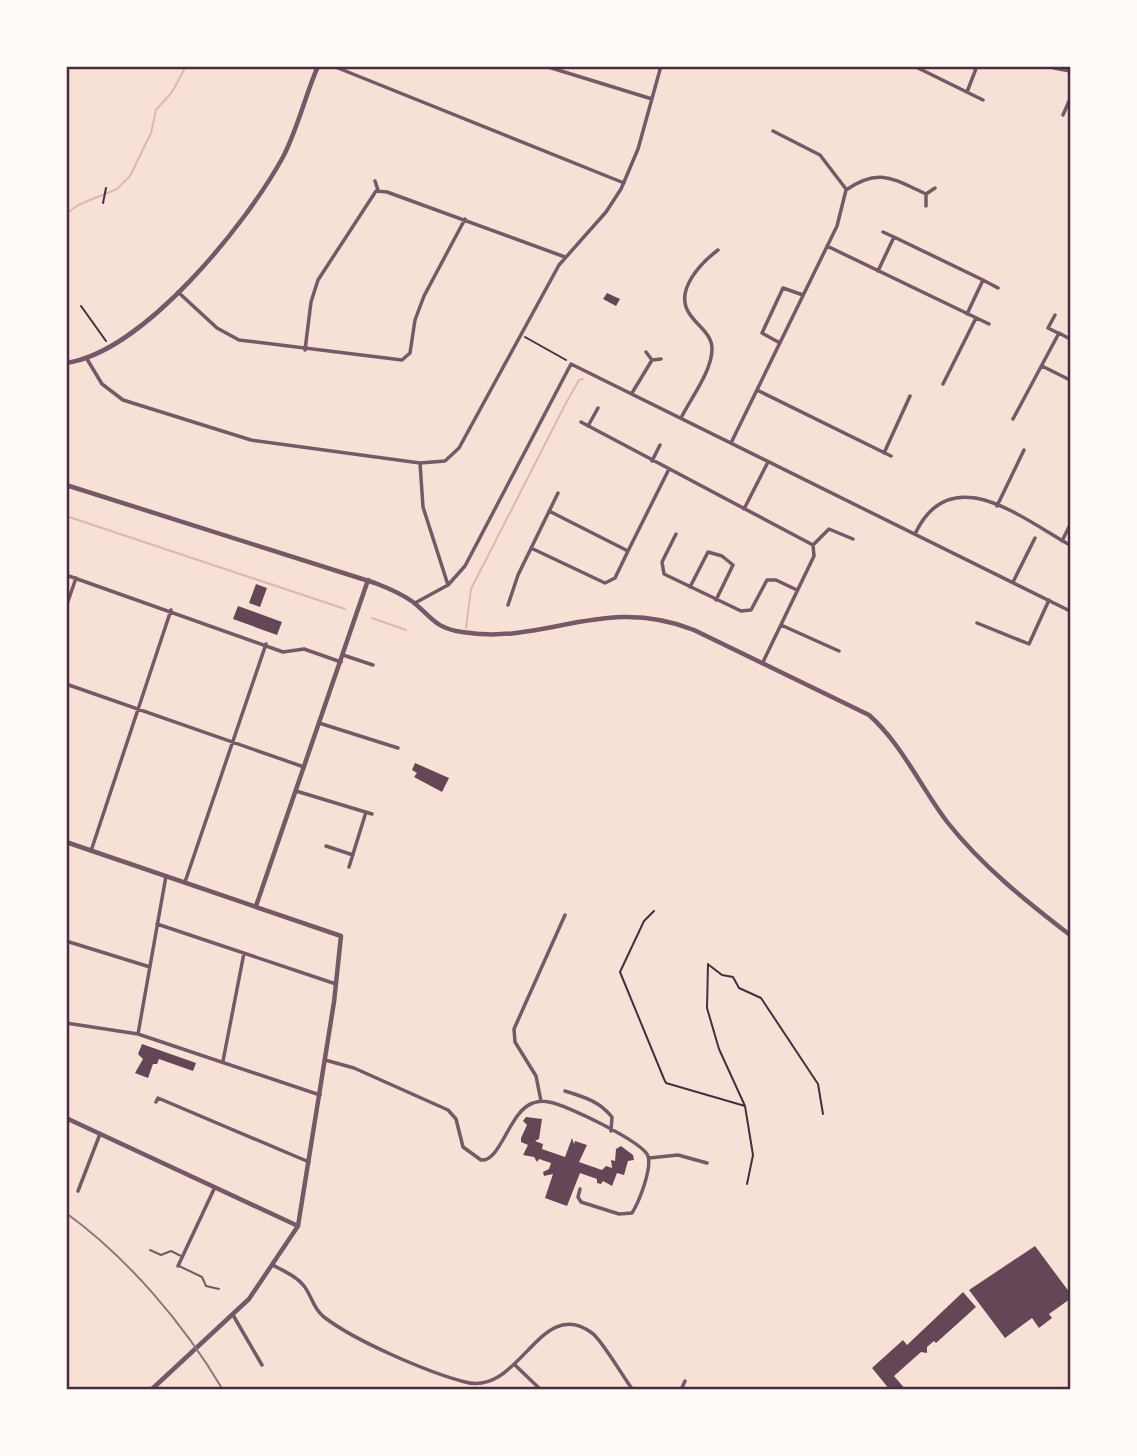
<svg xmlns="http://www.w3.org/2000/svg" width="1137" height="1456" font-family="Bitter,serif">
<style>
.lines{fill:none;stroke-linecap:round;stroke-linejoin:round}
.stream{stroke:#dcb8b0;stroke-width:2}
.building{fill:#644757}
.path{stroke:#4a2c40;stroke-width:2}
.service{stroke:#755966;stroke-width:2}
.minor{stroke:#755966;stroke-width:3.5}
.tertiary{stroke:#755966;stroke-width:4.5}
.rail{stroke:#8f747c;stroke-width:2}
.neatline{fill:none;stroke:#4a2c40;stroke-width:2.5}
</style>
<rect width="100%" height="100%" fill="#f7e1d7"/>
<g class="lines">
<path class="stream" d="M66,214L78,205L117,189L130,176L151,133L156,110L172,92L186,66
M66,516L345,609
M372,618L406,630
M466,628L471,589L566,403L579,380L583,379"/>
</g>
<path class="building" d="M607,293L620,299L616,306L603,299Z
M256,584L267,588L260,607L249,603Z
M238,606L282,622L277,635L233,619Z
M415,763L449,778L442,792L414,777L417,773L412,770Z
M142,1044L196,1063L193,1071L159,1059L157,1064H153L148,1078L135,1073L143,1059L138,1054Z
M526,1117L542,1119L539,1139L535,1141L543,1144L542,1149L565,1157L572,1138L574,1144L575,1141L587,1145L579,1162L602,1170L606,1166L612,1168L611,1160L615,1161L616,1149L621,1146L633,1155L634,1160L628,1161L624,1175L617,1173L612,1186L603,1181L601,1184L597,1183V1179L580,1173L567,1206L545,1198L553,1174L544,1176L543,1172L549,1169L551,1163L539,1159L537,1162L534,1157L523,1155L528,1145L521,1142V1138L527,1125L523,1121Z
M1035,1246L1070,1293V1299L1049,1314L1052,1318L1039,1328L1032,1318L1005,1338L969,1290Z
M963,1292L976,1307L936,1343L934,1341L927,1347V1353L921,1352L894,1376L906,1390H890L872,1368L903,1340L907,1345Z"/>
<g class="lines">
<path class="path" d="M103,203L106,188
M81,306L106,341
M525,337L566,360
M654,911L644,921L620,972L664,1079L666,1083L745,1106
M708,964L707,1008L719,1049L745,1106L753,1155L747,1184
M709,965L722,975L733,977L739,988L761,998L818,1084L823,1114"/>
<path class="service" d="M150,1250L161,1255L171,1251L181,1256
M179,1266L202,1277L206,1286L219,1289"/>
<path class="minor" d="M333,66L624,183
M545,66L652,99
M914,66L983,100
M1054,68L1070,71
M967,92L977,66
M1063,115L1070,99
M773,131L820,155L846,189
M375,181L378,190
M846,190C879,167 893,179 926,194
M926,206V194L935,188
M883,232L894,237
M827,246L989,324
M878,271L894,237L983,280L967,314
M983,280L998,288
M178,292L217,328L239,340L402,360L410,353L415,320L424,296L465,219
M1055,315L1048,328L1058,333
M780,343L762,333L783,288L803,295
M305,350L311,302L318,280L376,191L387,192L565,257
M646,352L652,360
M87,359L102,384L123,400L251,440L420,463L445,461L459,448L559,265L606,212L621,189L638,149L661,66
M1042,366L1070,380
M943,384L976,318
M757,390L891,456
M632,393L652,360L661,359
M681,418C691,398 712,371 712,349C712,333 696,325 689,313C674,290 702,262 718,250
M1013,419L1059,333L1070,339
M581,422L813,545L814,556L763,662
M588,426L598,408
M731,443L837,226L846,190
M884,453L910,396
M652,461L660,445
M420,463L423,507L448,585
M997,506L1024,450
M744,509L768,462
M549,511L628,551L668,471
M676,534L662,562L664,574L741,611L751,610L767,580H776L797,590
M915,534C950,459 1020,517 1070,545
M1062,541L1070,525
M813,545L829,529L853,539
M531,548L605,583L615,578L628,551
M66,575L283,652L304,649L341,662
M1013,582L1035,538
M690,587L708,552L722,556L733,565L716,600
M415,603L448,585L465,566L571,364L1070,611
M508,605L518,575L558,493
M66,607L76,578
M977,623L1029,644L1049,600
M781,625L839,651
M343,655L373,665
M66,684L304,767
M319,723L398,748
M296,791L372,814
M326,846L353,855
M91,851L171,610
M349,867L366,812
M185,882L266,644
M157,924L336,984
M66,941L150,967
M66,1023L138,1034L320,1095
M138,1034L166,876
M325,1060L354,1068L448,1110L456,1119L463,1147L481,1160C501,1162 509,1111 533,1103C538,1101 544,1101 549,1102C565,1104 643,1142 648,1156C652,1169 639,1202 632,1213L619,1214L581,1202L578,1197L580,1189
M223,1061L244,953
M565,1091C584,1097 599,1101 612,1117L611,1131
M541,1101L536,1076L515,1042L514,1029L565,915
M156,1102L158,1098L309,1162
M649,1158L678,1155L707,1163
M78,1191L100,1134
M273,1265C283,1271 297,1276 304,1286C312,1296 313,1309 324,1317C355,1341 427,1372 465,1382C520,1397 540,1294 592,1333C602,1340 623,1377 633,1390
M178,1266L215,1187
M233,1315L262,1365
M515,1365L541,1390
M681,1390L685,1381"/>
<path class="tertiary" d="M66,363C144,352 247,223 283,157C298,128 305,96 318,66
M66,485L375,583C388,588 402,594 413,602C431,616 434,628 462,632C544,646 603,594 694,630L869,715C902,744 921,788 948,823C983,867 1026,901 1070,935
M66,842L341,936L334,1002L298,1226L249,1299L151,1390
M256,906L368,580
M66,1118L298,1226"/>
<path class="rail" d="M66,1213C128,1258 184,1324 223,1390"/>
</g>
<rect width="1137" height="1456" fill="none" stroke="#fffaf5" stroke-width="136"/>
<rect x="68" y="68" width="1001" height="1320" class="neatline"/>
</svg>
